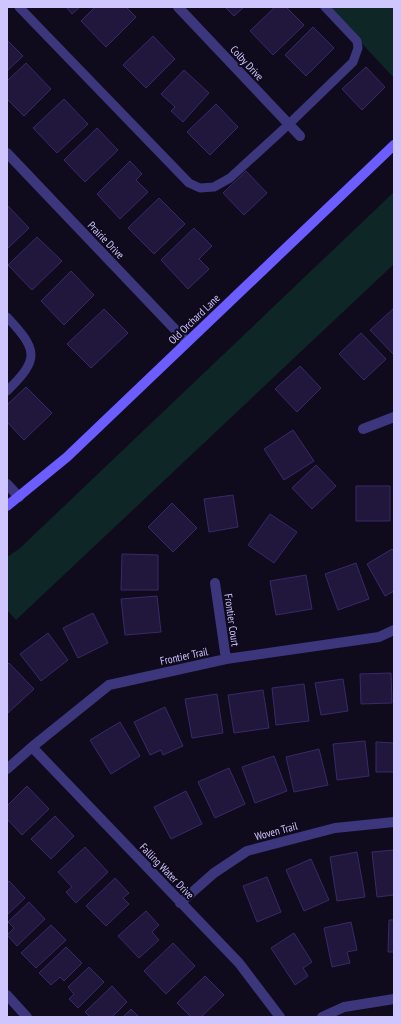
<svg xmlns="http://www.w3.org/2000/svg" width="401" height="1024" font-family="'PT Sans Narrow',sans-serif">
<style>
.green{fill:#0e2626}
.building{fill:#21173d;stroke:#392969}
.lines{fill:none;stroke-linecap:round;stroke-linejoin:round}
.lane{stroke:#3c367c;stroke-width:9}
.street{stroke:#3c367c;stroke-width:10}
.secondary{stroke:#6b5dff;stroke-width:10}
.labels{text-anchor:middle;stroke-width:4;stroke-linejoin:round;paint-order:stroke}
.street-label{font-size:11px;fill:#d0c6ff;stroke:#0f0b1c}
</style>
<rect width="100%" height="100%" fill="#0f0b1c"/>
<path class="green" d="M328,7H394V78Z
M394,192V264L16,620L7,610V557L19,549Z"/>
<path class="building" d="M66,7H80L72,14Z
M95,7H126L136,17L106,47L81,21Z
M225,7H244L234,16Z
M275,7H286L304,25L273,55L250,31Z
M313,27L334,48L306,76L285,55Z
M153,36L175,59L146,88L123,65Z
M7,40L23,56L7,71Z
M26,63L51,89L24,116L7,99V81Z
M366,67L385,87L362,110L342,89Z
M184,70L209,93L183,122L171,111L175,107L161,94Z
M64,99L88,124L57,153L33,128Z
M216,104L238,127L210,155L187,132Z
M97,128L118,150L85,182L64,160Z
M130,161L142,174L136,180L148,192L120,219L97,194Z
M246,171L267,193L244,215L223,193Z
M159,198L185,224L154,254L128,228Z
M7,205L29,228L7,249Z
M194,228L212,246L199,259L209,269L188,289L161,260Z
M37,237L62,261L32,290L8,265Z
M71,271L94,295L64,325L41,301Z
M394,308V355L370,330Z
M104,309L128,333L91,368L67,344Z
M361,333L386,359L364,380L339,354Z
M300,366L321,388L297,412L275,389Z
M26,387L52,413L24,440L7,422V405Z
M293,430L314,461L284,480L264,449Z
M316,465L336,486L312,509L292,488Z
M356,486H390V521H356Z
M233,495L238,527L209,532L204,499Z
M172,503L197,528L173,552L148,527Z
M270,514L297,532L274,563L248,545Z
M392,549L394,552V591L385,596L367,564Z
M122,554L158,555V590H121Z
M356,563L369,599L338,610L325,574Z
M306,575L312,609L276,615L270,581Z
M157,596L161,632L125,635L121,599Z
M93,613L108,643L78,658L63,628Z
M48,633L68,660L41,681L20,654Z
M9,663L34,689L8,713L7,665Z
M391,673L392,703L361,704L360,674Z
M343,679L348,711L321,715L315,683Z
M304,684L309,721L276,725L272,688Z
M263,690L269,728L234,733L228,695Z
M217,694L223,733L192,738L185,699Z
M165,707L183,746L163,755L161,750L150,755L134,722Z
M120,722L140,756L111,774L90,740Z
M365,741L369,776L337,780L333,744Z
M376,742L394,743V772H376Z
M319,749L328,785L294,792L286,757Z
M274,756L287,791L255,803L242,767Z
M229,768L245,804L215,818L198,782Z
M27,786L49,809L22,835L7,819V806Z
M186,791L202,824L171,839L154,807Z
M55,816L74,836L51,859L31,839Z
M85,847L108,872L76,903L66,892L72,887L58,872Z
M394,850V895L377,897L372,852Z
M357,852L365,897L337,901L330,857Z
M311,859L329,900L304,911L286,870Z
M267,877L281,912L257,922L243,886Z
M115,878L129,893L123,898L129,904L106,926L86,906Z
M9,881L25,898L7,915V883Z
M29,902L45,919L17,946L7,935L14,928L8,922Z
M146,911L159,925L152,932L159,940L139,958L118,936Z
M389,920H394V952H388Z
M351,922L357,950L347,952L350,963L332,967L324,928Z
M51,925L66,940L36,968L21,953Z
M294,933L312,962L303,968L308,976L295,985L271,948Z
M173,943L195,966L166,994L144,971Z
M66,947L82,963L64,981L60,977L51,985L39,973Z
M89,967L104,982L78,1008L69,999L74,994L68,987Z
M205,976L224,995L201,1017H191L177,1003Z
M112,986L127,1002L112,1017H90L85,1012Z
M131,1009L139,1017H123Z"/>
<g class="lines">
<path class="lane" d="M19,7L189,183L200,188L214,187L230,178L289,124L353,62L358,48L357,41L325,7
M7,317C38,350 40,359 7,391"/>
<path class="street" d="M178,7L300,136
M7,153L187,342
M363,429L394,417
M7,484L19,497
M215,583L226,659
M32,747L239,963L280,1017
M7,769L32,747L109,685L226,659L379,637L394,630
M180,903L214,873L247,851L335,828L394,822
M7,995L27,1017
M322,1017L344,1007L394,999"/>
<path class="secondary" d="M7,506L67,457L394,145"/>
</g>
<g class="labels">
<g class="street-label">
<text transform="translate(247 63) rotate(47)" y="4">Colby Drive</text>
<text transform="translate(106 240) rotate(46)" y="4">Prairie Drive</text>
<text transform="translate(194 319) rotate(-44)" y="4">Old Orchard Lane</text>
<text transform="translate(232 620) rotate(82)" y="4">Frontier Court</text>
<text transform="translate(184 656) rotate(-12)" y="4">Frontier Trail</text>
<text transform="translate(276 831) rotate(-15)" y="4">Woven Trail</text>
<text transform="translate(167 871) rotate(46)" y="4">Falling Water Drive</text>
</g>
</g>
<rect width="401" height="1024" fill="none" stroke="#d0c6ff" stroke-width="16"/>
</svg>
